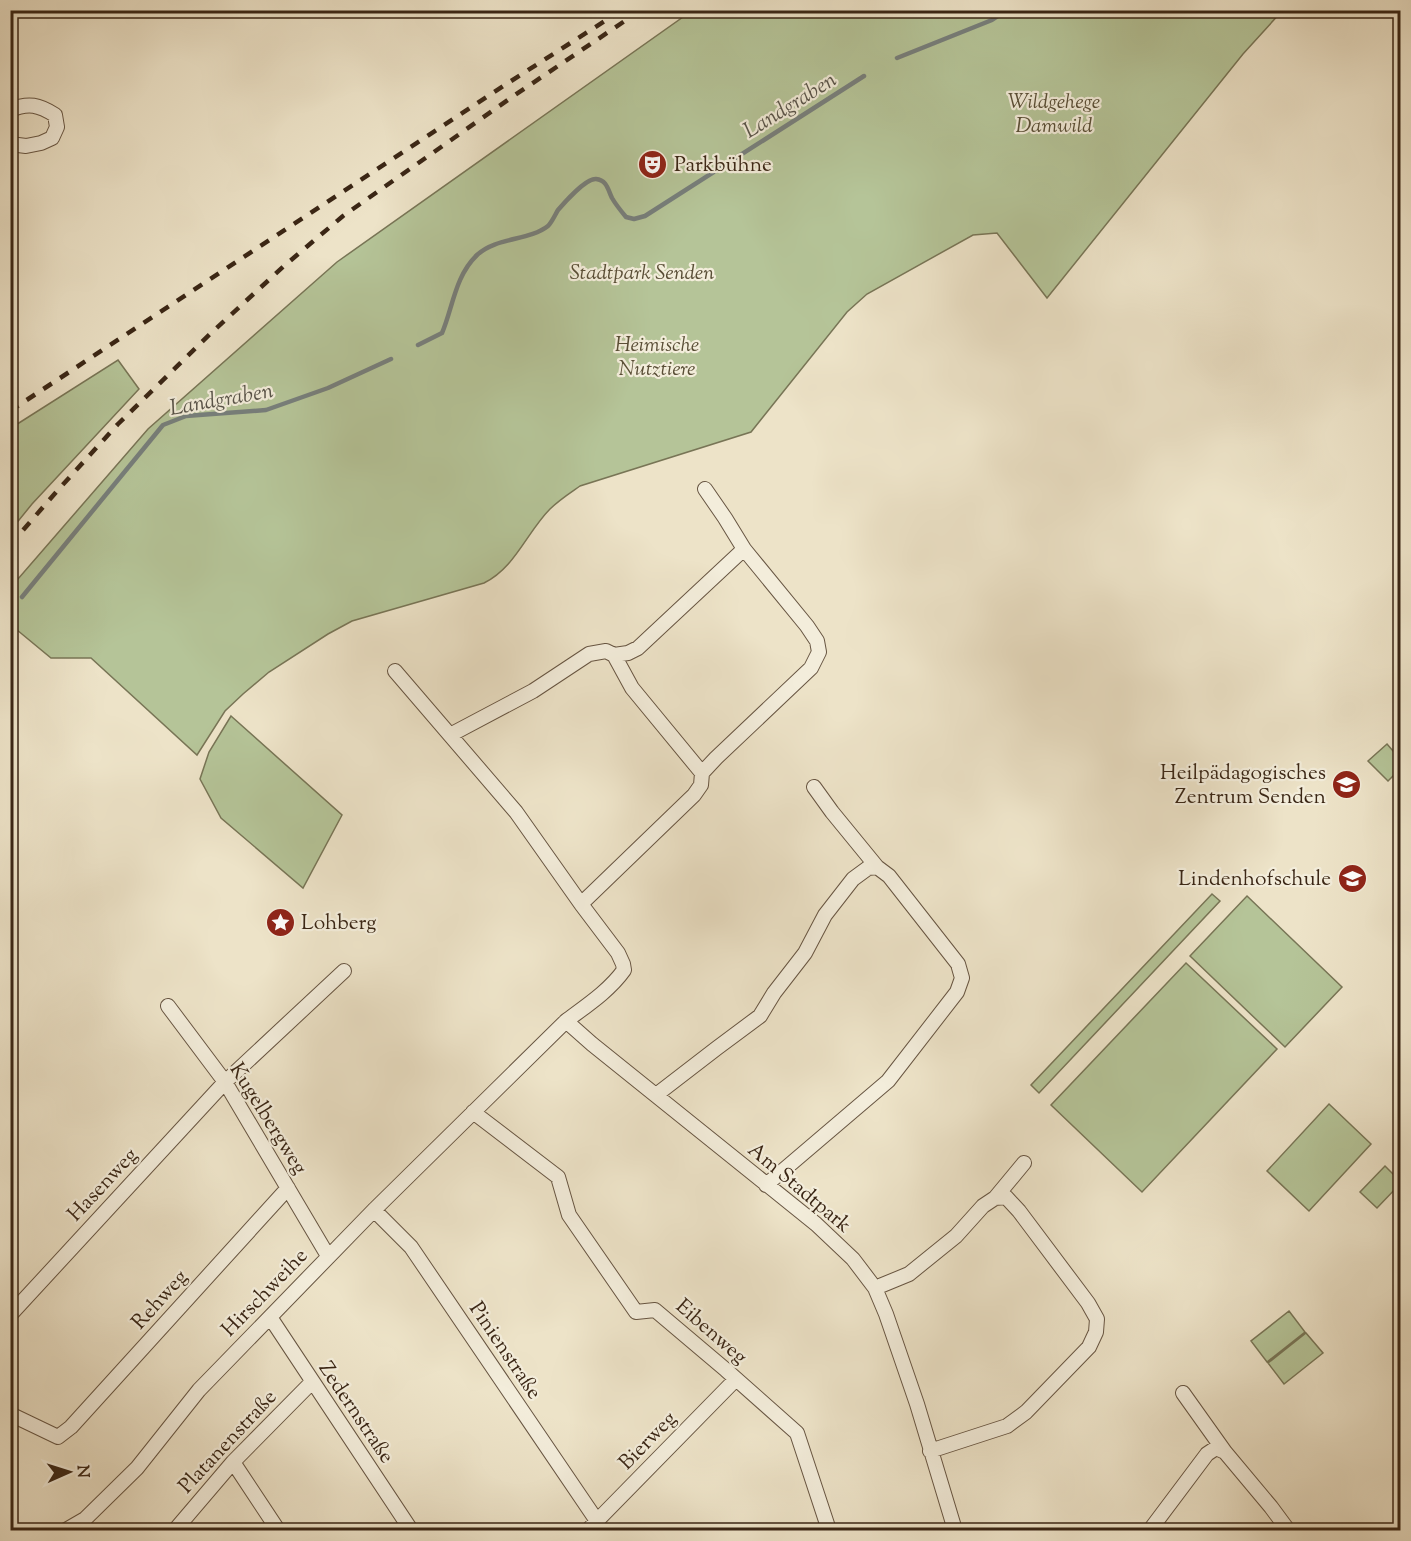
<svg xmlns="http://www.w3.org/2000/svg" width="1411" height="1541" font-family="'Sorts Mill Goudy',serif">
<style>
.green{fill:#b5c498;stroke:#787556;stroke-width:1.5}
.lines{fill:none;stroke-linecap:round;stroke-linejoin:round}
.stream{stroke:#777f7c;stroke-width:4.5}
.street-casing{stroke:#675542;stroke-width:16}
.street{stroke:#f3eddb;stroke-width:14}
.rail{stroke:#3a2615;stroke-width:4.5;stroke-dasharray:10 10;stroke-linecap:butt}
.labels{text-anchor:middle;stroke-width:4.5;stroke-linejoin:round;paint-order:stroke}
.park-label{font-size:21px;font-style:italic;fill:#594e36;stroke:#f3eddb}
.poi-label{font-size:21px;fill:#3a2615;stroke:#f3eddb;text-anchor:start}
.street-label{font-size:21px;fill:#3a2615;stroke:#f3eddb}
.water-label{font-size:22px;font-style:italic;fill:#585349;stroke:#f3eddb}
</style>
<rect width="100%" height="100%" fill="#ede3c8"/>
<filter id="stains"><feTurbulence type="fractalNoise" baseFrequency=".00333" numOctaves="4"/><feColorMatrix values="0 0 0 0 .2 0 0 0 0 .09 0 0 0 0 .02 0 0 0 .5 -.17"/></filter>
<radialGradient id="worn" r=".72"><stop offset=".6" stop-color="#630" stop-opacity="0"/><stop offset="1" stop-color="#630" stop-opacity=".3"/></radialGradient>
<path class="green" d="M693,10L1282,11L1243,54L1047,298L997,233L973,235L867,294L847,312L751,432L580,486C570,493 559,500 550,509C527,532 515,568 484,583L352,621L328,634L269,672L243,694L225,711L197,755L91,658H51L11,625V587L148,429L337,262Z
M118,360L139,389L32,504L11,530V428Z
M231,716L342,815L303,888L221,818L200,779L209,752Z
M1387,744L1400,759V769L1388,781L1368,761Z
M1212,894L1220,901L1039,1093L1031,1085Z
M1247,896L1342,987L1285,1047L1190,956Z
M1186,963L1277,1049L1142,1192L1051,1105Z
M1329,1104L1371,1144L1309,1211L1267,1171Z
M1385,1166L1400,1181V1184L1377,1208L1360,1192Z
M1289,1311L1305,1332L1267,1362L1251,1341Z
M1306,1333L1323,1353L1284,1384L1268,1363Z"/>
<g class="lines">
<path class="stream" d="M897,58L992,20L1007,10
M418,345L442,333C453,307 455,276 477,255C496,237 529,241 548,226C552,222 555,215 558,210C564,203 586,178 596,179C607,180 608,190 612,198C616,205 621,211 626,217L634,219L645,216L864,76
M22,597L163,425L186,416L266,410L328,388L391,359"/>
<defs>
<path id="street" d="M10,110C29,102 39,105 55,115L57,127L52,138L41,143L26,146L10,144
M705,489L725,518L744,549
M614,655L632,688L702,773
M395,671L516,812L581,904L618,953L623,964L624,970C609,991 586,1006 566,1021
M450,735L533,691L589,654L606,651L614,655L628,653L638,648L744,549L807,626L817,641L819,652L811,668L716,758L702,773L701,785L694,795L581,904
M814,787L832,812L877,867
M168,1006L225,1082L328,1256
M656,1095L717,1048L760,1016L774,993L805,953L825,915L853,879L868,868L877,867L889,876L958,964L962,978L957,992L888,1081L766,1185
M473,1112L558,1177L569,1215L636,1312L655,1310L726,1370L797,1433L829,1530
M995,1198L1024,1163
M374,1210L411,1247L597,1521
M875,1288L909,1274L956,1236L983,1206L995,1198L1006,1197L1019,1211L1088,1303L1097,1319L1096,1332L1089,1347L1026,1412L1007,1426L930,1451
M10,1315L225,1082L344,971
M270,1317L411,1530
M1183,1393L1225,1452
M10,1414L58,1437L71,1427L288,1188
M233,1462L278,1530
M66,1530L85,1519L137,1468L199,1390L374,1210L566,1021L592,1044L816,1224L853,1259L875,1288L886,1314L917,1404L955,1530
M175,1530L233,1462L312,1382
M588,1530L736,1379
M1150,1530L1207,1454L1216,1448L1225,1452L1271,1507L1288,1530"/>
</defs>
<use href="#street" class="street-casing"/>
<use href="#street" class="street"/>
<path class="rail" d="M10,411L508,83L622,10
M10,545L58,490L118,424L210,334L284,266L343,216L515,95L641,10"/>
</g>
<defs>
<symbol id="theatre-disc" viewBox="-11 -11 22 22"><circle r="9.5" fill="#8f2418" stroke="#f3eddb"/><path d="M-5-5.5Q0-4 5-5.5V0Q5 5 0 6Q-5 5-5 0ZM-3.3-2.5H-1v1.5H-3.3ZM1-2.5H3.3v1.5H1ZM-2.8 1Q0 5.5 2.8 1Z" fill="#fff"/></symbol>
<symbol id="school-disc" viewBox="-11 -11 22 22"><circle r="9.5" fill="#8f2418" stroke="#f3eddb"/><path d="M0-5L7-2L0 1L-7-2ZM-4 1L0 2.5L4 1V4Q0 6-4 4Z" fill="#fff"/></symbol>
<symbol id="sight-disc" viewBox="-11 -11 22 22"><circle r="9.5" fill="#8f2418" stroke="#f3eddb"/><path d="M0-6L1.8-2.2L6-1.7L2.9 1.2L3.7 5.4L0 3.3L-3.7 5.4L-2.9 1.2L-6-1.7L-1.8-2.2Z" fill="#fff"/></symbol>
</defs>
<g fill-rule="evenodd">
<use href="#theatre-disc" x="636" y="148" width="33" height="33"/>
<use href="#school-disc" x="1330" y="768" width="33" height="33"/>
<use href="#school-disc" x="1336" y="862" width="33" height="33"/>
<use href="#sight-disc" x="264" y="906" width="33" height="33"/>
</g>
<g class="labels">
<g class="park-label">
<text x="1054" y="108">Wildgehege<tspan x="1054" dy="24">Damwild</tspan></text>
<text x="642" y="279">Stadtpark Senden</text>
<text x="657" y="351">Heimische<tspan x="657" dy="24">Nutztiere</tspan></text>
</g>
<g class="poi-label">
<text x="674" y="171">Parkbühne</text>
<text x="1326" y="779" text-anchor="end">Heilpädagogisches<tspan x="1326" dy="24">Zentrum Senden</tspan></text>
<text x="1331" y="885" text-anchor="end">Lindenhofschule</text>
<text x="301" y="929">Lohberg</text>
</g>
<g class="street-label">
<text transform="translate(269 1118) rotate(58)" y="7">Kugelbergweg</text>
<text transform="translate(102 1184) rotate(-47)" y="7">Hasenweg</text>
<text transform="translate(800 1187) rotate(40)" y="7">Am Stadtpark</text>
<text transform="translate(264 1292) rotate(-46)" y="7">Hirschweihe</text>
<text transform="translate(159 1299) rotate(-48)" y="7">Rehweg</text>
<text transform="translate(712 1331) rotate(41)" y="7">Eibenweg</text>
<text transform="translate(506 1350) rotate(56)" y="7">Pinienstraße</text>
<text transform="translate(357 1412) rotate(56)" y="7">Zedernstraße</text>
<text transform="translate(647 1440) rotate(-46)" y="7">Bierweg</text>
<text transform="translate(227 1441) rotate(-47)" y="7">Platanenstraße</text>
</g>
<g class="water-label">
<text transform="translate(789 104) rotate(-32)" y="8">Landgraben</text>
<text transform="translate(221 398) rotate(-10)" y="8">Landgraben</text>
</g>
</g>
<rect width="1411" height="1541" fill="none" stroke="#ede3c8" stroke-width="36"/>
<rect x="12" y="12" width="1387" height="1517" fill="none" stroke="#3a2615" stroke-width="3"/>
<rect x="18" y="18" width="1375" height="1505" fill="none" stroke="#3a2615" stroke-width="1.5"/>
<g transform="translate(69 1472) rotate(87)" stroke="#f3eddb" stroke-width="4.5" paint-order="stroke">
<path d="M0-4.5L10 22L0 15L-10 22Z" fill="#3a2615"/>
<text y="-9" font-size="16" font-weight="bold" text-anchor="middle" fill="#3a2615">N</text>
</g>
<rect width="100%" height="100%" filter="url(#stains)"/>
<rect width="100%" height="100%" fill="url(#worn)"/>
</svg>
